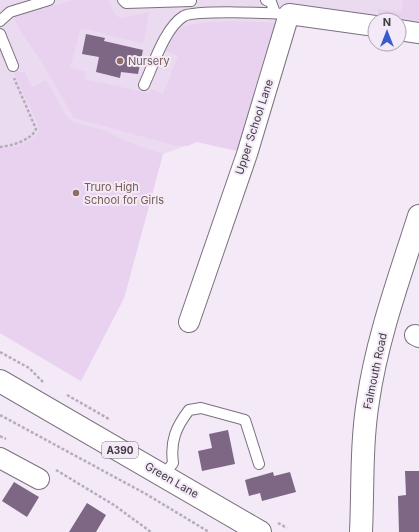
<svg xmlns="http://www.w3.org/2000/svg" width="419" height="532" font-family="Inter,sans-serif">
<style>
.built{fill:#ebdbf0}
.green{fill:#e8d2ef}
.building{fill:#7d6784}
.lines{fill:none;stroke-linecap:round;stroke-linejoin:round}
.service-casing{stroke:#7b717e;stroke-width:12}
.minor-casing{stroke:#7b717e;stroke-width:22}
.tertiary-casing{stroke:#7b717e;stroke-width:24}
.trunk-casing{stroke:#7b717e;stroke-width:24}
.path{stroke:#b5adb8;stroke-width:2.5;stroke-dasharray:3 2;stroke-linecap:butt}
.service{stroke:#fff;stroke-width:10}
.minor{stroke:#fff;stroke-width:20}
.tertiary{stroke:#fff;stroke-width:22}
.trunk{stroke:#fff;stroke-width:22}
.education-dot{fill:#8d6e63;stroke:#f4e9f7;stroke-width:1.5}
.labels{text-anchor:middle;stroke-width:4;stroke-linejoin:round;paint-order:stroke}
.shield{fill:#f4e9f7;stroke:#756f78;stroke-width:1}
.shield-label{font-size:10px;font-weight:bold;fill:#3f3b41}
.education-label{font-size:11px;fill:#785e54;stroke:#f4e9f7;text-anchor:start}
.street-label{font-size:11px;fill:#3f3b41;stroke:#f4e9f7}
</style>
<rect width="100%" height="100%" fill="#f4e9f7"/>
<path class="built" d="M0,0H419L399,20H295L242,152L197,142L163,154L124,298L81,381L0,333Z"/>
<path class="green" d="M74,0H108L115,14L120,18L149,12L144,41L140,43L81,28L70,68L86,72L84,79L149,93L151,89L163,94L178,56L166,51C168,46 169,38 173,34C186,16 258,22 280,23L242,152L197,142L187,146H177L74,118L43,64L17,26L14,16Z
M403,0H419V26L399,23V20H378V9L401,12Z
M17,69L19,72H25L32,87L46,80L66,115L72,122L104,130L128,142L163,154L124,298L81,381L0,333V149C14,148 33,143 39,130L37,123L13,71Z"/>
<path class="building" d="M86,34L105,38L104,41L143,50L138,74L121,72L120,78L96,72L99,57L82,54Z
M228,430L235,464L202,471L198,451L212,448L209,434Z
M405,471H419V532H399L398,496L406,495Z
M273,472L274,476L290,472L296,492L262,501L260,493L249,496L245,480Z
M14,482L39,497L27,517L2,501Z
M87,503L106,515L96,532H69Z"/>
<g class="lines">
<defs>
<path id="service" d="M123,0L126,3L191,1
M266,0L271,2L275,13
M0,21L10,12L49,0
M0,34L13,66
M144,85C153,66 165,27 184,16C196,10 271,13 289,14
M164,475L173,463C170,441 176,427 189,410L201,408L245,420L259,464"/>
<path id="minor" d="M399,30L419,33
M189,322L247,154L289,14L375,26
M415,335L419,337
M0,458L39,479"/>
<path id="tertiary" d="M361,532C363,489 361,444 368,401C377,338 400,276 419,216"/>
<path id="trunk" d="M0,381L260,532"/>
</defs>
<use href="#service" class="service-casing"/>
<use href="#minor" class="minor-casing"/>
<use href="#tertiary" class="tertiary-casing"/>
<use href="#trunk" class="trunk-casing"/>
<path class="path" d="M0,147C11,146 32,140 36,129L14,78
M0,352L29,368L43,382
M67,395L109,419
M0,415L146,494L209,532
M0,436L6,439
M56,470L114,505L151,532
M278,523L287,528"/>
<use href="#service" class="service"/>
<use href="#minor" class="minor"/>
<use href="#tertiary" class="tertiary"/>
<use href="#trunk" class="trunk"/>
</g>
<g class="education-dot">
<circle cx="120" cy="61" r="4"/>
<circle cx="76" cy="193" r="4"/>
</g>
<g class="labels">
<rect class="shield" x="102" y="442" width="36" height="16" rx="3"/>
<g class="shield-label">
<text x="120" y="454">A390</text>
</g>
<g class="education-label">
<text x="128" y="65">Nursery</text>
<text x="84" y="191">Truro High<tspan x="84" dy="13">School for Girls</tspan></text>
</g>
<g class="street-label">
<text transform="translate(254 127) rotate(-72)" y="4">Upper School Lane</text>
<text transform="translate(375 371) rotate(-78)" y="4">Falmouth Road</text>
<text transform="translate(172 480) rotate(30)" y="4">Green Lane</text>
</g>
</g>
<g transform="translate(387 32)"><circle r="19" fill="#f4e9f7" stroke="#aca3ae"/>
<path d="M0-3L7 15L0 10L-7 15Z" fill="#395ccd"/>
<text y="-6" font-size="11" font-weight="bold" text-anchor="middle" fill="#3f3b41">N</text>
</g>
</svg>
